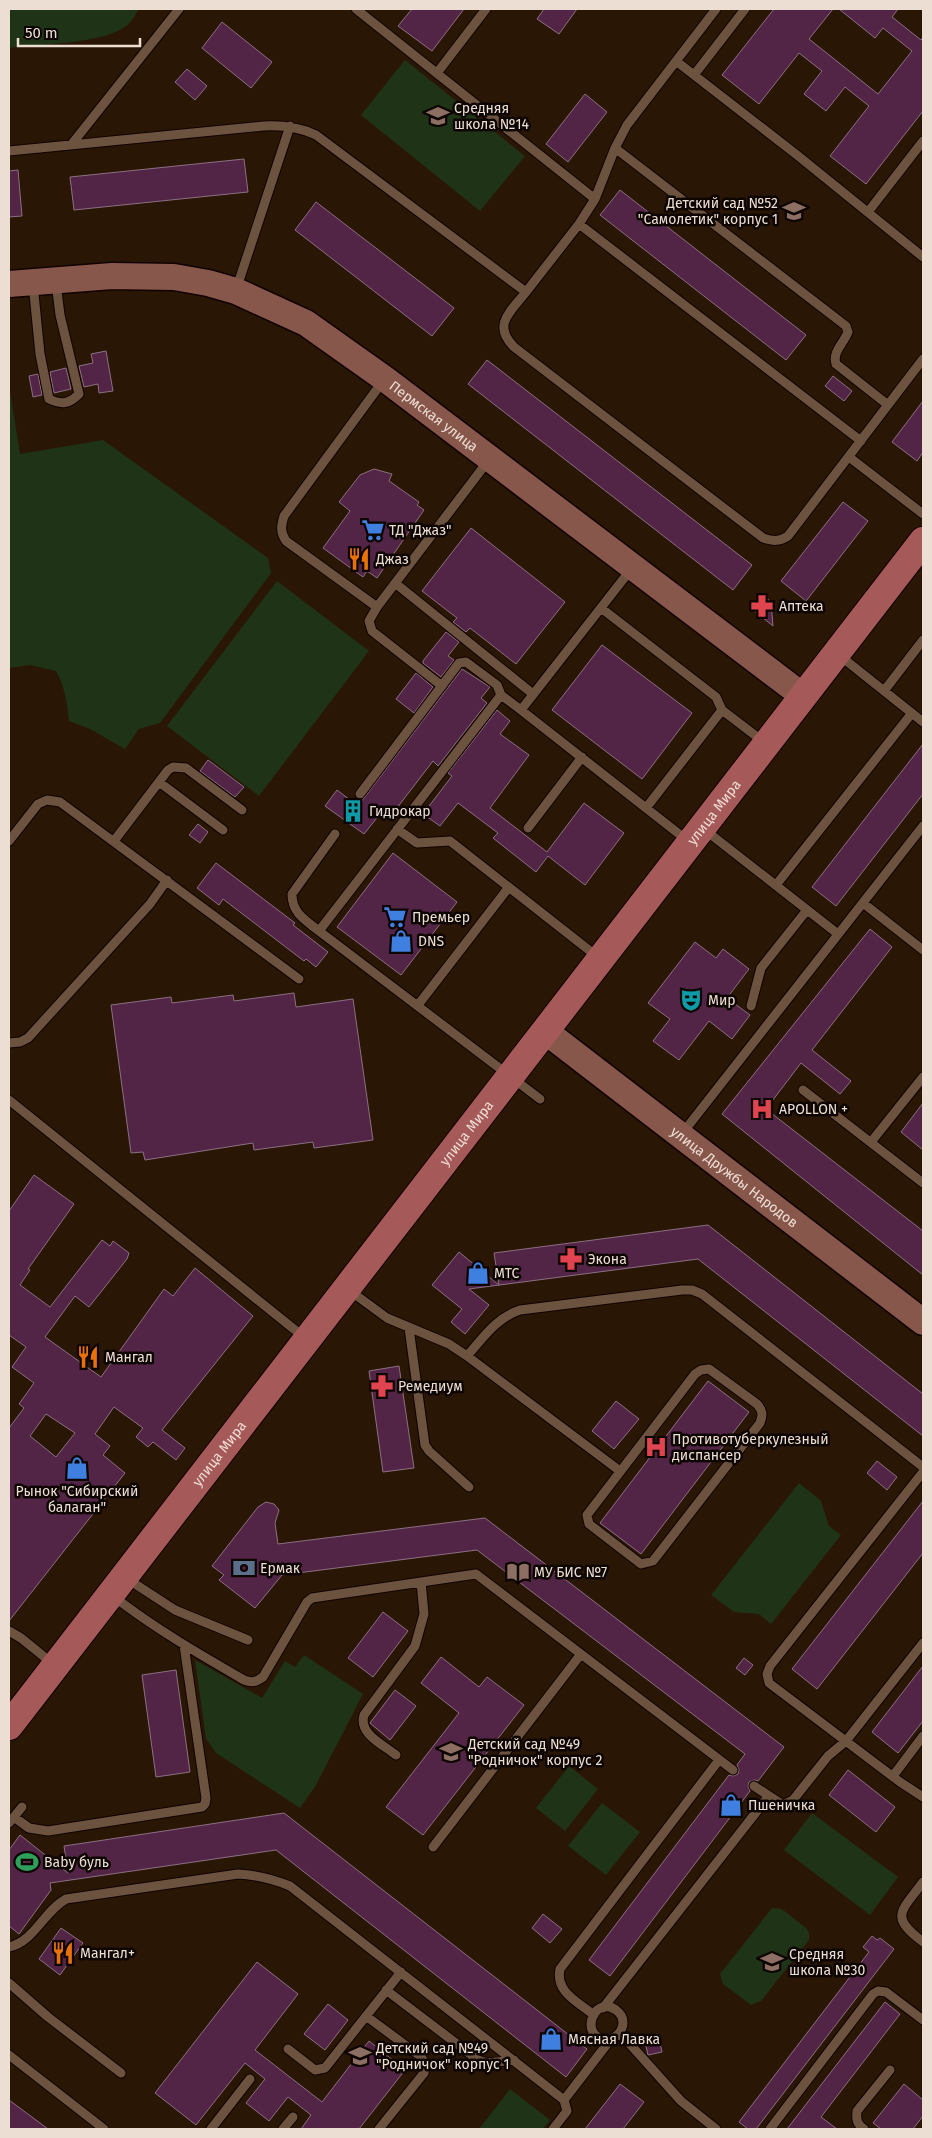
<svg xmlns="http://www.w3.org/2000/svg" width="932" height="2138" font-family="'Fira Sans',sans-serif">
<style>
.green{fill:#1f3416}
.building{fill:#522446;stroke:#8c7083;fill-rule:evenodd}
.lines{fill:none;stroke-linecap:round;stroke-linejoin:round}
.lane-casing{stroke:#110200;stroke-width:11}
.secondary-casing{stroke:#110200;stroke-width:29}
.primary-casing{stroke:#110200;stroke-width:30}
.lane{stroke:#6b533f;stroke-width:9}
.secondary{stroke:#88574c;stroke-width:26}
.primary{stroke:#a55a59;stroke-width:28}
.labels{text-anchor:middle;stroke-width:5;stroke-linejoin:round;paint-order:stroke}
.poi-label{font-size:14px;fill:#edded3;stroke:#0c0501;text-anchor:start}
.street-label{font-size:14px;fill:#edded3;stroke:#0c0501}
</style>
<rect width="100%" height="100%" fill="#2a1604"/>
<path class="green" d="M9,9H139C135,15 131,23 125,27C100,44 40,44 9,48Z
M405,60L525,156L480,211L361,115Z
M9,385L20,454L103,440L268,558L271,573L160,723L139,729L125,749L90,729L69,721C67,703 65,687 56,671L30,665L9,668Z
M277,581L369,651L259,796L167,726Z
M799,1483L821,1501L829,1526L841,1535L771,1624L759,1614L734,1612L711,1595Z
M304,1655L363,1694L316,1785L300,1808L216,1753L206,1739L195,1660L262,1698L285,1661L295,1667Z
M569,1766L598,1789L565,1831L536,1808Z
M602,1803L640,1832L606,1875L568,1846Z
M812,1813L898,1877L870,1915L784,1850Z
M772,1908L782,1909L807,1929L809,1933V1940L761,2001L751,2005L723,1984L720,1974Z
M510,2089L550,2120L543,2129H479Z"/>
<path class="building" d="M412,9H464L432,51L398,26Z
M544,9H577L559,34L537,19Z
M774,9H833L809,39L878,94L912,51L883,28L875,38L839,9H898L892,17L921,40L923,37V111L866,184L830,156L869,106L845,87L826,111L804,94L822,71L799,53L759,104L722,75Z
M222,22L272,62L251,88L202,48Z
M187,69L207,86L195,100L175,82Z
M585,94L607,112L568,162L546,144Z
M244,159L248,192L74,210L70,177Z
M18,170L22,216L9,217V171Z
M620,190L806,335L786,360L600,215Z
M316,202L454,308L432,336L295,230Z
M106,351L113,391L99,393L98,384L84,387L79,366L93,363L91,354Z
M487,360L752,565L733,590L468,384Z
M66,368L71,389L54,393L50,372Z
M38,374L42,395L33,397L29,376Z
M833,376L852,391L844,401L825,386Z
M923,401V452L917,461L892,442Z
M374,469L392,474L389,481L419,502L417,505L424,510L377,578L367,571L363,577L323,548L350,511L339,502L360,475Z
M843,502L868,521L806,601L781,581Z
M471,528L565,602L516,664L470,628L466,632L453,622L457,618L422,591Z
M763,595L771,602L773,626L752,609Z
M446,632L459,642L448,656L454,660L441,677L423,663V661Z
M602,645L692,713L642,779L552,710Z
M462,669L490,687L481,698L487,703L438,766L433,761L390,817H385L380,814L364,834L325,806L337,790L358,806Z
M416,673L433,687L414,713L396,699Z
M497,710L510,721L500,734L529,755L490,808L547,852L584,803L624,833L585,885L548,856L536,872L493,838L498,833L458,803L440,826L423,814L452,776L448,773Z
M923,744V794L836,906L812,887Z
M208,760L244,787L235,797L200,771Z
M198,824L208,832L200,843L189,835Z
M393,853L457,902L401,975L337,927Z
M216,863L295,923L293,925L328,952L316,967L306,959L304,961L223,899L219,905L197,888Z
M870,929L892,947L812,1050L851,1081L840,1094L801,1063L766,1109L923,1231V1275L722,1114Z
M695,942L716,958L723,949L749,969L727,998L750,1015L732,1039L709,1021L679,1060L653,1041L670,1019L648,1003Z
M294,993L296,1007L353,999L373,1140L314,1148L313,1142L254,1150L253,1143L145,1160L143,1152L131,1153L111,1005L171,997L172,1003L233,995L234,1001Z
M923,1103V1150L901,1132Z
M34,1175L74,1204L28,1269L30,1270L20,1285L50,1307L102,1240L110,1246L113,1241L129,1253L127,1259L89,1307L75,1296L45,1337L101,1377L164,1289L173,1296L195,1268L253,1316L162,1430L185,1448L176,1460L153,1442L148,1447L136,1437L143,1428L114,1407L95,1434L110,1446L103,1455L125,1473L9,1621V1428L24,1408L19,1404L34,1383L12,1367L26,1347L9,1335V1211ZM46,1414L75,1433L56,1457L30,1436Z
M708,1225L923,1394V1436L698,1259L469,1289L489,1305L465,1334L451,1322L462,1309L432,1285L459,1252L499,1285L494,1253Z
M399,1366L414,1468L383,1472L369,1371Z
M708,1381L749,1412L641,1554L600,1523Z
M616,1401L639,1419L614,1449L592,1431Z
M877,1461L897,1477L887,1490L867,1473Z
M923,1501V1553L817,1689L792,1669Z
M266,1502L274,1504L279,1510L275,1523L278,1544L485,1518L784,1747L758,1781L754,1780L749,1782L748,1786L750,1791L610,1976L589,1960L729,1775L733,1776L738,1774L739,1770L737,1765L745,1754L477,1550L282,1575L255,1608L219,1580L224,1575L212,1566L258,1507Z
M383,1612L408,1631L373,1677L348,1658Z
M441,1657L479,1687L487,1677L524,1705L423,1835L386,1807L459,1713L421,1683Z
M744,1658L753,1665L745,1675L736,1668Z
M923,1666V1721L898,1753L872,1732Z
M176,1670L190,1772L156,1777L142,1675Z
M395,1690L416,1706L390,1740L370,1723Z
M848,1770L895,1807L876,1832L829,1795Z
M284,1813L587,2049L566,2077L276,1850L50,1883L51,1890L19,1934L9,1926V1850L20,1835L68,1873L64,1846Z
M543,1914L562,1929L550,1943L532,1928Z
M61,1928L83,1943L60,1975L39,1959Z
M872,1936L877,1940L880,1938L894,1949L756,2129H748L739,2122L869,1952L863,1947Z
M257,1962L298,1994L255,2050L322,2102L369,2041L405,2070L359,2129H301L311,2115L288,2097L269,2121L246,2103L265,2079L245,2063L196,2125L155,2093Z
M885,2002L900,2014L821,2117L837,2129H787Z
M328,2004L348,2020L325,2050L304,2034Z
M658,2034L662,2052L648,2055L644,2038Z
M620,2084L644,2102L623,2129H585Z
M904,2084L923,2100V2116L913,2129H881L873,2123Z
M9,2100L48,2129H9Z"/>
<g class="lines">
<defs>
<path id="lane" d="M356,9L595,199
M676,61L797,155L923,257
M437,73L486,9
M694,75L745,9
M71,145L179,9
M615,148L846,326L848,332C844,343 832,352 836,364L888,405
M9,151L264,126C283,125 299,127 316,135L526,292L579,224L861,441
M868,212L923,141
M579,224L595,199L615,148L627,125L716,9
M33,284L40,354L49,399C62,405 69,404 79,394L60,315L56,283
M236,290L290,126
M526,292C510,312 492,325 514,347L763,538C773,541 779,542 788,536L923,359
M849,457L923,514
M395,583L533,694
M377,607L286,541C280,532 281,526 284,516L383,381
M601,608L716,697L722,710L646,808
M839,655L923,722
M442,686L372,631L369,621L377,607L488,461
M884,691L923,640
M501,695L319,931L540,1099
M521,710L688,841
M722,710L765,743
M159,782L223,830
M360,794L459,663L466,662L497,685L501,695L521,710L632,568
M528,828L582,757
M397,829L417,843L450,841L599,958
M705,830L838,934
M9,841L38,804L47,800L60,802L299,979
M114,841L168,770L173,767L186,768L242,810
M776,885L912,713
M863,903L923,950
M319,931C305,920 292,913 292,894L335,834
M418,1005L509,887
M751,1006L761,968L807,910
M9,1043L20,1042L28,1038L150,904L167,880
M803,1090L923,1183
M9,1100L305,1338
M681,1135L923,826
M871,1142L923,1077
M349,1290L387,1318L449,1344L467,1356C483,1338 496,1318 520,1310L682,1290H692L702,1294L923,1467
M409,1328L425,1445L429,1451L469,1487
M467,1356L620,1471
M709,1369L757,1404C763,1411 763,1415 760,1423L653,1561L641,1564L589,1524L587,1515L695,1374L701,1370Z
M923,1472L770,1666L767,1674L769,1683L900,1782L923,1797
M126,1578L175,1610L248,1640
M113,1596C154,1628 199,1654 244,1680C252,1683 256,1682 263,1677L307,1602L312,1598L476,1574L733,1770
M9,1631L21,1638L53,1664
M396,1755C384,1745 358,1734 364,1715L415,1646L424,1614L421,1582
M893,1776L923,1736
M754,1786L783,1805L793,1800L828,1756L846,1741L923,1643
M14,1817L29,1828L48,1831L202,1807L205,1804L206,1798L184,1645
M9,1823L22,1807
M433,1847L581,1654
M923,1882C901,1912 889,1916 923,1942
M9,1947C35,1941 43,1912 66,1899L238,1874C256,1875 273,1879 290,1886L564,2100L567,2111L553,2129
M9,1983L48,2017L121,2073
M386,1990L478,2060L487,2063L514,2060
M603,2008L768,1797
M594,2015C578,2002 555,1992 560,1969L719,1760
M366,2016L420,2056C425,2062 426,2065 424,2073L379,2129
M620,2033L681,2101L716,2129
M288,2049L315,2070L325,2068L401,1972
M9,2055L104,2129
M564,2100L611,2039C623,2034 628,2019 616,2010C592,1993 577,2043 611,2039
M211,2129L250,2079
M283,2129L293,2117
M770,2129L873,1994L878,1991L886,1992L923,2020
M864,2129C857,2124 856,2120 857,2111L890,2070"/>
<g id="secondary">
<path id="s1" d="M9,284L112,276L174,277L208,283L236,291L306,323L385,379L803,696"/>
<path id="s2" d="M545,1031L923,1322"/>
</g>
<g id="primary">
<path id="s3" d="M9,1726L923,541"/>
</g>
</defs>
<use href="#lane" class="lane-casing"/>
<use href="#secondary" class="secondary-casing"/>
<use href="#primary" class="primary-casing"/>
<use href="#lane" class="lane"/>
<use href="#secondary" class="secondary"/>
<use href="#primary" class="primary"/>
</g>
<defs>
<symbol id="school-bare" viewBox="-9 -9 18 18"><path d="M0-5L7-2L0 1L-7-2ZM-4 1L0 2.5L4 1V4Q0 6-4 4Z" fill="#8d6e63" stroke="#0c0501" stroke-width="2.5" paint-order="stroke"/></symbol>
<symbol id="supermarket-bare" viewBox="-9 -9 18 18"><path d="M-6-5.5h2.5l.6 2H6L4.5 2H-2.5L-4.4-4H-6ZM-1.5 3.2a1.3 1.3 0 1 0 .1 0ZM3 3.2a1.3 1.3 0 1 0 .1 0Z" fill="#3f7fe0" stroke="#0c0501" stroke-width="2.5" paint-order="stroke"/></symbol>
<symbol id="restaurant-bare" viewBox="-9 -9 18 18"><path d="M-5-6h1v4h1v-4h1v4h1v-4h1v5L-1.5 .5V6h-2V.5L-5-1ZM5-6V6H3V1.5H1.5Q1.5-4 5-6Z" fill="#e8710a" stroke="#0c0501" stroke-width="2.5" paint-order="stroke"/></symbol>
<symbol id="pharmacy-bare" viewBox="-9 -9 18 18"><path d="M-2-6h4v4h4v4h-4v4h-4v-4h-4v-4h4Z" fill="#e0444e" stroke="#0c0501" stroke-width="2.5" paint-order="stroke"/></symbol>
<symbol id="building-bare" viewBox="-9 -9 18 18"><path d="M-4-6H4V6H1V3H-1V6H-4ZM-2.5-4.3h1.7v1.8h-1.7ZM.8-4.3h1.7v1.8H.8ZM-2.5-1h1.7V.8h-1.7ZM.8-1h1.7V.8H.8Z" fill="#0f9aa8" stroke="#0c0501" stroke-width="2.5" paint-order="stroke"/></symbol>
<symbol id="shop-bare" viewBox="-9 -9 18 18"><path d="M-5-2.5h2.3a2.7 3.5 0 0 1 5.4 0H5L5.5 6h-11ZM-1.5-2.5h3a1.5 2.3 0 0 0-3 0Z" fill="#3f7fe0" stroke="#0c0501" stroke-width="2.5" paint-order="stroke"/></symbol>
<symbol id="theatre-bare" viewBox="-9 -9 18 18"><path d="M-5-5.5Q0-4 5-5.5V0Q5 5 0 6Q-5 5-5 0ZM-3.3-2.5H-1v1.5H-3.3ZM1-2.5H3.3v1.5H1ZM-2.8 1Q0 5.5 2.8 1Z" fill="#0f9aa8" stroke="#0c0501" stroke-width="2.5" paint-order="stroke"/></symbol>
<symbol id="hospital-bare" viewBox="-9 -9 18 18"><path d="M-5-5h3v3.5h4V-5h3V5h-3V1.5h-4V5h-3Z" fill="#e0444e" stroke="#0c0501" stroke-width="2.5" paint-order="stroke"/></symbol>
<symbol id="bank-bare" viewBox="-9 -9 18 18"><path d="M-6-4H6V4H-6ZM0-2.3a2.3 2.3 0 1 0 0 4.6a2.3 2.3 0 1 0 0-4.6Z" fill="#5c6f8a" stroke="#0c0501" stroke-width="2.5" paint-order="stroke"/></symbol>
<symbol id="library-bare" viewBox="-9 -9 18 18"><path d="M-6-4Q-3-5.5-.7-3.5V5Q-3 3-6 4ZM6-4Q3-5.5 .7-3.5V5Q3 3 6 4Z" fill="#8d6e63" stroke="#0c0501" stroke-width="2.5" paint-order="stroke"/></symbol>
<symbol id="stadium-bare" viewBox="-9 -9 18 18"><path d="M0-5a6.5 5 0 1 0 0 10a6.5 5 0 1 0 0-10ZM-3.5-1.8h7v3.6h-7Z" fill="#2e9e5b" stroke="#0c0501" stroke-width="2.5" paint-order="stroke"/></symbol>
</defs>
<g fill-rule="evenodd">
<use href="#school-bare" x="422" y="100" width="32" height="32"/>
<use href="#school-bare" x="778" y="195" width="32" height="32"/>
<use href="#supermarket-bare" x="357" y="514" width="32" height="32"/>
<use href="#restaurant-bare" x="343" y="543" width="32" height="32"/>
<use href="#pharmacy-bare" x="746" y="590" width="32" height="32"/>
<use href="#building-bare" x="337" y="795" width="32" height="32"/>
<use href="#supermarket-bare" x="379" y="901" width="32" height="32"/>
<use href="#shop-bare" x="385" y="925" width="32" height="32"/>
<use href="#theatre-bare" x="675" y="984" width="32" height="32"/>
<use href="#hospital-bare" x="746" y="1093" width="32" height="32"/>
<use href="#pharmacy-bare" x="555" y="1243" width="32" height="32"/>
<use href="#shop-bare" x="462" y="1257" width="32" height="32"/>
<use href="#restaurant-bare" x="72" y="1341" width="32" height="32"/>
<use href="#pharmacy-bare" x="366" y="1370" width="32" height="32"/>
<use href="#hospital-bare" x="640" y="1431" width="32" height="32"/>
<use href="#shop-bare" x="61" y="1452" width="32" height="32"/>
<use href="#bank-bare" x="228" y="1552" width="32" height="32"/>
<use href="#library-bare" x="502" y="1556" width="32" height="32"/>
<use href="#school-bare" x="435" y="1736" width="32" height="32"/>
<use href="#shop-bare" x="715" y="1789" width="32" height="32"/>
<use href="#stadium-bare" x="11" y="1846" width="32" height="32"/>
<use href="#restaurant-bare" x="47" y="1937" width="32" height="32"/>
<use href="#school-bare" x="756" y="1946" width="32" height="32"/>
<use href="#shop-bare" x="535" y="2023" width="32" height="32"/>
<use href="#school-bare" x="344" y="2040" width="32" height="32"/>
</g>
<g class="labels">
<g class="poi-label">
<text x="454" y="113">Средняя<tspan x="454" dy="16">школа №14</tspan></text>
<text x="778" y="208" text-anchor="end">Детский сад №52<tspan x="778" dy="16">"Самолетик" корпус 1</tspan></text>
<text x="389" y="535">ТД "Джаз"</text>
<text x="376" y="564">Джаз</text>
<text x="779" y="611">Аптека</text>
<text x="369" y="816">Гидрокар</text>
<text x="412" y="922">Премьер</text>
<text x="418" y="946">DNS</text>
<text x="708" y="1005">Мир</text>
<text x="779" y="1114">APOLLON +</text>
<text x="588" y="1264">Экона</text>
<text x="494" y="1278">МТС</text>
<text x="105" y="1362">Мангал</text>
<text x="398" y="1391">Ремедиум</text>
<text x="672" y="1444">Противотуберкулезный<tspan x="672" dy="16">диспансер</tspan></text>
<text x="77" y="1496" text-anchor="middle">Рынок "Сибирский<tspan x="77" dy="16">балаган"</tspan></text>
<text x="260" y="1573">Ермак</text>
<text x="534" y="1577">МУ БИС №7</text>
<text x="468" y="1749">Детский сад №49<tspan x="468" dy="16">"Родничок" корпус 2</tspan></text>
<text x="748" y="1810">Пшеничка</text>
<text x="44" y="1867">Baby буль</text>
<text x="80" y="1958">Мангал+</text>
<text x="789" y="1959">Средняя<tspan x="789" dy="16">школа №30</tspan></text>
<text x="568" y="2044">Мясная Лавка</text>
<text x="376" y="2053">Детский сад №49<tspan x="376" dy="16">"Родничок" корпус 1</tspan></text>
</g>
<g class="street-label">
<text dy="5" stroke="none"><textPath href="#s1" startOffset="464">Пермская улица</textPath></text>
<text dy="5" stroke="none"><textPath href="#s3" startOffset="1154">улица Мира</textPath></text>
<text dy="5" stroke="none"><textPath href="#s3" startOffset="749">улица Мира</textPath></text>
<text dy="5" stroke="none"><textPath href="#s2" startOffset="239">улица Дружбы Народов</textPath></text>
<text dy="5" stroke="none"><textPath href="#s3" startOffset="344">улица Мира</textPath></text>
</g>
</g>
<rect width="932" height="2138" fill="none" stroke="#edded3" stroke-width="20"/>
<path d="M18 38v8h122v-8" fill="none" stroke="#edded3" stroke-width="2.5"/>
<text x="25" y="38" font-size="15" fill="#edded3" stroke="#0c0501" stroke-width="4" paint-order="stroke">50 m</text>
</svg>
